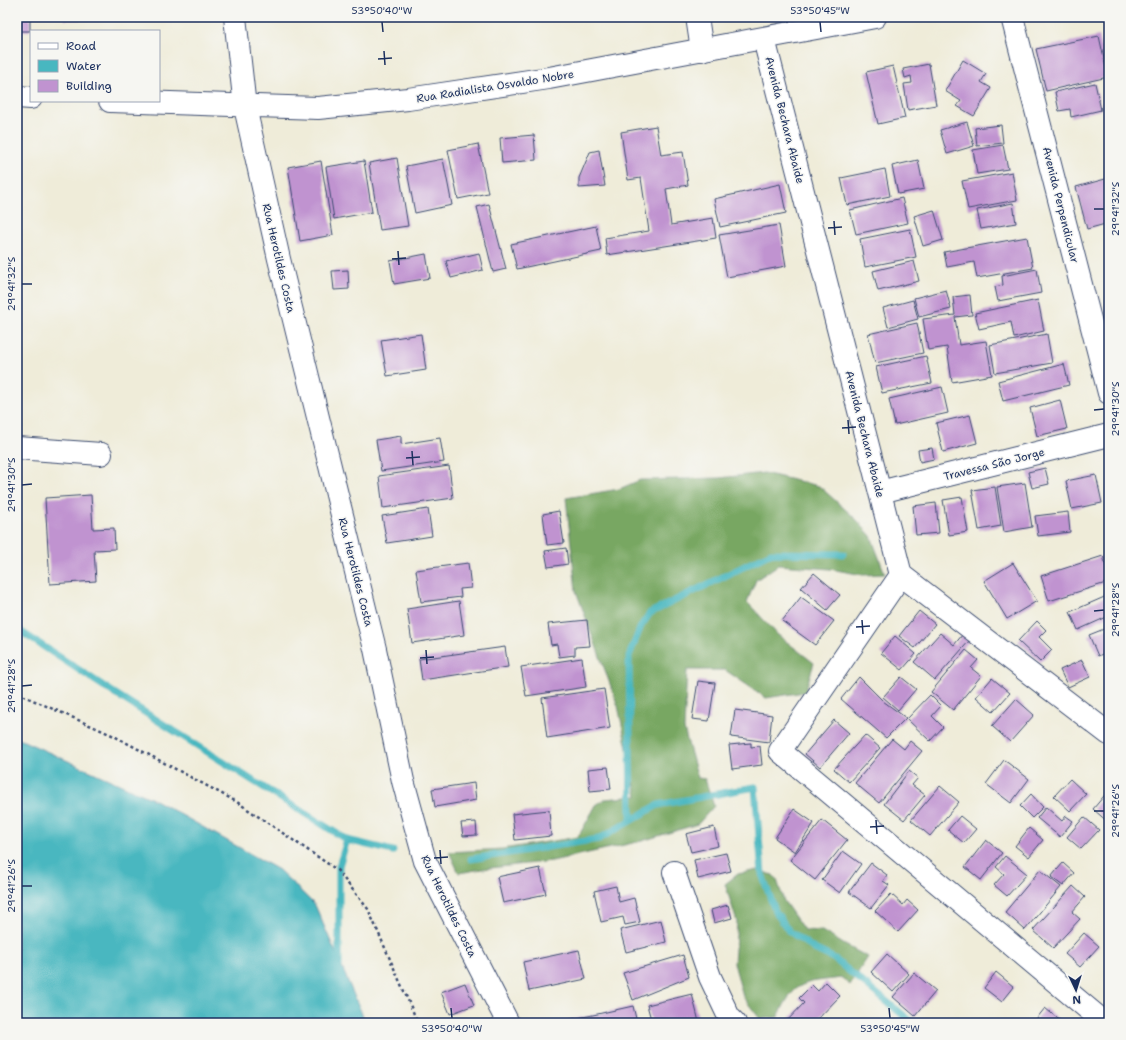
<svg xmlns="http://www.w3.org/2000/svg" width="1126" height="1040" font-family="'Shantell Sans',sans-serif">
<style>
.forest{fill:#78a762;stroke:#4a6b60}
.water{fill:#48b7c0;stroke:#32738f}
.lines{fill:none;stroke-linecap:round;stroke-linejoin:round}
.stream{stroke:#48b7c0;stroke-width:7}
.building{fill:#c093d0}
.minor-casing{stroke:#3b4b70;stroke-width:24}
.path{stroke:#3b4b70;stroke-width:2.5;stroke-dasharray:3 3;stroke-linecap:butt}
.minor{stroke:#fff;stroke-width:22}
.ticks{fill:none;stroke:#1b2f5e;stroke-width:1.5}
.labels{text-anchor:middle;stroke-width:3;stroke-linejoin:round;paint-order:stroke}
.street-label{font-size:11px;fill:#1b2f5e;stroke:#f6f6f2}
.neatline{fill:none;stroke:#1b2f5e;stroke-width:1.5}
.ticks-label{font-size:10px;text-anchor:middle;fill:#1b2f5e}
</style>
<rect width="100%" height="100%" fill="#f6f6f2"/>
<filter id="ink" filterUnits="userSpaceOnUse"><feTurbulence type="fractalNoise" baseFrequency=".025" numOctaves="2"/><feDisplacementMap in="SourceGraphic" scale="8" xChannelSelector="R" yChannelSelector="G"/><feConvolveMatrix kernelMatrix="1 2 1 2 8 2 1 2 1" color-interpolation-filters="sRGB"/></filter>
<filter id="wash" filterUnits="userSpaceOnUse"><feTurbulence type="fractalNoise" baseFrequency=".012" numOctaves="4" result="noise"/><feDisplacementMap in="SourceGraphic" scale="16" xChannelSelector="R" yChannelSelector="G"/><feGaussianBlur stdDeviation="0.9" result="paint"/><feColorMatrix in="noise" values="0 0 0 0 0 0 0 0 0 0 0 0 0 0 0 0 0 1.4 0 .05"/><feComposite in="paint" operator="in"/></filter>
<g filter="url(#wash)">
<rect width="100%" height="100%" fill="#efecd9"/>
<path class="forest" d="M764,473L819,486L855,518L871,536L885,574L863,575L830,569L778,565L756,580L747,602L778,635L814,663L805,692L766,698L725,670H687L684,729L698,778L705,779L714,806L698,824L642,841L552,861L482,869L459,873L449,852L503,849L578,837L596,805L605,799L637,796L618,706L576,591L566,498L619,489L640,480L719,478Z
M757,870L773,875L777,880L784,901L804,930L822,931L845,945L868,957L850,985L842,978C803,983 796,979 778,1017L760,1019L743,997L734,963L737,922L725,884L738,874Z"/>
<path class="water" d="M17,738L155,800L279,870L315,905L366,1023H17Z"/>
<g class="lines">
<path class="stream" d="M17,629L114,693L347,840L393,851
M631,820L629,656L641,626L650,613L771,553L843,554
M471,859L599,839L658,805L755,787L762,874L775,911L789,931L814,949L833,958L913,1023
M339,966V866L347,840"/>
</g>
<g id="blocks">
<path class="building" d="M17,17H30V31H17Z
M65,17H107V20H65Z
M1099,36L1108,77L1046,91L1036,49Z
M963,60L986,74L981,82L991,88L974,116L957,106L961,101L945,91Z
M929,64L936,105L908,110L904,84L912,83L911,76L905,78L903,69Z
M893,66L905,118L878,124L866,72Z
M1095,83L1101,110L1071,117L1070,109L1059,111L1055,92Z
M967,122L974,146L947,154L940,130Z
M1001,125L1003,143L977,146L975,128Z
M656,126L661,155L683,152L688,185L666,189L671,225L713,218L716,238L607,255L605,238L649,231L641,178L628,180L621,132Z
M534,135L536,160L502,163L500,138Z
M478,144L488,193L458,199L448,150Z
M1003,145L1008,169L977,174L973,150Z
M599,150L605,186L579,188V178L590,152Z
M397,158L408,226L380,230L369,163Z
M443,159L452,205L415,213L406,166Z
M918,160L924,189L898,194L892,166Z
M321,161L333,235L300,241L288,167Z
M364,161L372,212L334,219L326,167Z
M885,169L890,196L847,205L841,178Z
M1012,172L1017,200L968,209L962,181Z
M1109,178V223L1087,229L1076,187Z
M780,184L786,213L720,227L714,199Z
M902,198L908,223L856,234L850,210Z
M1013,203L1016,223L981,229L977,210Z
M489,204L506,269L493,272L477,207Z
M934,210L943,240L923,246L914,216Z
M779,225L786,266L727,277L719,235Z
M596,226L601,251L517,269L511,244Z
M910,229L916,257L865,267L860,239Z
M1027,237L1033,268L977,278L974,262L947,267L944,252Z
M479,253L483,270L451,278L446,261Z
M426,254L430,278L394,284L390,261Z
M914,261L919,281L878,291L873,271Z
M1037,269L1041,293L998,301L995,287L1003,285L1002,276Z
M348,270L349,289L334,290L332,271Z
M946,290L951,309L919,317L914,298Z
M970,295L972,315L955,317L959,345L986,341L992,375L952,382L947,347L928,350L923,319L955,315L953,297Z
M913,300L918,319L888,327L883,308Z
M1038,300L1044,331L1014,338L1011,322L979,329L975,313Z
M917,323L923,353L875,363L868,334Z
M421,334L426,370L387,376L381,340Z
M1047,334L1052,363L995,373L990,345Z
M926,356L932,383L882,393L876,367Z
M1064,364L1069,385L1003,401L998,381Z
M942,387L948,413L895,425L889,399Z
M1060,400L1067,429L1037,436L1030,408Z
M970,415L977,443L943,452L936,423Z
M401,436V444L440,438L444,462L381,471L376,440Z
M932,448L934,459L920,462L918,450Z
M449,466L453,498L383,508L379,476Z
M1045,468L1049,484L1032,488L1028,472Z
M1096,475L1102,503L1072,509L1066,481Z
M1025,483L1032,527L1004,532L997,487Z
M995,487L1001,526L979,530L972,490Z
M91,495L93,529L114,528L115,549L94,550L96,581L50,584L45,498Z
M962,497L968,532L949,535L943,500Z
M936,503L939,533L916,535L913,506Z
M428,509L432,536L387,543L382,516Z
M559,511L564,543L547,545L543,514Z
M1068,512L1070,532L1038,536L1035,516Z
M566,548L568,564L548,567L545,551Z
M1103,556L1109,575V582L1049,601L1041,576Z
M468,563L471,588L460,589L461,597L421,602L416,570Z
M1013,563L1037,601L1007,619L984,581Z
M814,573L840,595L827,610L801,588Z
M1109,595V616L1078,630L1070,612Z
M801,597L834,621L815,645L782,621Z
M459,601L464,635L412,643L407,609Z
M919,611L935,624L915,648L899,636Z
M587,620L590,646L575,647V655L559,657L557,644L551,645L548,624Z
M1037,621L1046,630L1039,637L1052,650L1040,662L1018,641Z
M1109,627V651L1098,656L1089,635Z
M940,633L954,645L963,634L970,640L935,680L914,662Z
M895,636L916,654L902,670L881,653Z
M505,647L508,667L422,680L419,659Z
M966,650L978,660L971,668L981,676L953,710L931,692Z
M582,658L586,687L526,696L521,667Z
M1082,660L1090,677L1068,687L1060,670Z
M859,677L883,701L906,718L886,738L841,699Z
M901,677L916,689L898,710L883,697Z
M992,678L1010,693L993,712L976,697Z
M698,681L715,683L709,721L692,719Z
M604,689L610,728L547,738L542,698Z
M930,695L941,706L932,716L943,727L930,741L907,719Z
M1016,699L1034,715L1010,742L992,726Z
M735,710L772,715L769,742L731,737Z
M834,720L849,733L820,767L805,754Z
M865,735L880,748L849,782L834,769Z
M892,739L904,749L910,741L922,751L879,803L855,783Z
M751,743V747L760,746L762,765L732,769L729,745Z
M1004,760L1029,779L1011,803L986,784Z
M608,767L611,789L590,791L588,769Z
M909,771L918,778L912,785L925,795L904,820L884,804Z
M1070,779L1086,794L1070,811L1054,796Z
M474,783L476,800L435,807L432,789Z
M940,786L959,802L930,836L911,820Z
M1109,790V823L1093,809Z
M1031,794L1043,807L1032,818L1020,806Z
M1046,807L1062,821L1066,816L1073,821L1060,837L1037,818Z
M794,809L814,823L795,852L775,838Z
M549,810L551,836L515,840L512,814Z
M960,816L976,829L964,843L948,830Z
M1084,817L1099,830L1081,849L1067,837Z
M822,820L847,840L815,880L790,860Z
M476,822L477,835L463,836L461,823Z
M714,827L718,846L691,852L686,834Z
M1029,828L1043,840L1029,857L1015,846Z
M986,840L1002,853L981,880L965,867Z
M843,851L861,864L840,893L822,880Z
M726,853L731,871L698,879L694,860Z
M1005,856L1027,874L1007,896L994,885L1004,874L996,867Z
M871,863L887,875L883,881L889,885L871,908L849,892Z
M1063,863L1074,873L1063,886L1051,877Z
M540,868L546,894L503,903L497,877Z
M1040,870L1061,887L1025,930L1005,912Z
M616,886L619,902L634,898L640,922L625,925L623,917L601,922L594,891Z
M1073,886L1085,897L1072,912L1080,919L1053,948L1033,930Z
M891,894L903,905L907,900L918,910L898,932L875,911Z
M728,905L732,918L714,923L711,910Z
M661,920L666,942L626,952L620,930Z
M1084,933L1099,946L1080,967L1065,954Z
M579,950L586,979L529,991L523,962Z
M887,954L909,974L893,992L871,972Z
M683,955L689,977L633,1000L623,973Z
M996,972L1014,987L1002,1002L984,988Z
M914,973L936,991L915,1016L893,997Z
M826,982L840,996L814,1023H785L804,1003L799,998L812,985L818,991Z
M465,983L474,1005L450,1014L441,992Z
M692,994L699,1022L652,1023L647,1005Z
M633,1006L637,1023H551L593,1015Z
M1045,1008L1063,1023H1033Z"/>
</g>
</g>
<g filter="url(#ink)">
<use href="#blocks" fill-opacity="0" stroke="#3b4b70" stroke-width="1"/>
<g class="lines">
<defs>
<path id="minor" d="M235,17L245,107L279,259L375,649L403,781L425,861L508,1023
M697,17L702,50
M1012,17L1109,393
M764,39L901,575L1109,734
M17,97L31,98
M110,101L318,108L408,99L549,78L875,17
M17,448L101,454
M880,492L1109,435
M901,575L780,751L1105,1023
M674,872L710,977L729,1017L735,1023"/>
</defs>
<use href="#minor" class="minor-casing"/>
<path class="path" d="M17,693L112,735L237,802L337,870L368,909L418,1023"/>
<use href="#minor" class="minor"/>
</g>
</g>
<path class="ticks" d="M382,22L383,32M820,22L821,32M384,51L385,65M378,59L392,58M1094,209H1104M834,221L835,235M828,228L842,227M398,251L399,265M392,259L406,258M22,284H32M1094,410L1104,409M848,420L849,434M842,428L856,427M412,451L413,465M406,458L420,457M22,485L32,484M1094,611L1104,610M862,620L863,634M856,627L870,626M426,650L427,664M420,658L434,657M22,686L32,685M1094,811H1104M876,820L877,834M870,827L884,826M440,850L441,864M434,858L448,857M22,886H32M451,1008L452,1018M889,1008L890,1018"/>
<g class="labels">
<g class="street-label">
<text transform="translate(495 86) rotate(-9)" y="4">Rua Radialista Osvaldo Nobre</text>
<text transform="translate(785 120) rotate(76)" y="4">Avenida Bechara Abaide</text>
<text transform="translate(1061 205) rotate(76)" y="4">Avenida Perpendicular</text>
<text transform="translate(279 258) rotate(77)" y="4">Rua Herotildes Costa</text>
<text transform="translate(865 434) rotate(76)" y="4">Avenida Bechara Abaide</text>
<text transform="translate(994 464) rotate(-14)" y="4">Travessa São Jorge</text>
<text transform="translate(356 572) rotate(76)" y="4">Rua Herotildes Costa</text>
<text transform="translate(449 906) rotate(64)" y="4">Rua Herotildes Costa</text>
</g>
</g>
<rect width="1126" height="1040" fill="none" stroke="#f6f6f2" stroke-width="44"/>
<rect x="30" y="30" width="130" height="72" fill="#f6f6f2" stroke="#9ea6b7"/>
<rect x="38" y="43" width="20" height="6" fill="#ffffff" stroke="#9ea6b7"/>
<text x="66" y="50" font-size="12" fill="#1b2f5e">Road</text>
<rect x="38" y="60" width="20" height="12" fill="#48b7c0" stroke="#9ea6b7"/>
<text x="66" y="70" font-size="12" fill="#1b2f5e">Water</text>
<rect x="38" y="80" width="20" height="12" fill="#c093d0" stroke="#9ea6b7"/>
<text x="66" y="90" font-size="12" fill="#1b2f5e">Building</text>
<g transform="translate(1076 990) rotate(176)" stroke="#f6f6f2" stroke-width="3" paint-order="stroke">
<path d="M0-3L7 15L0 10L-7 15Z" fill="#1b2f5e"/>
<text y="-6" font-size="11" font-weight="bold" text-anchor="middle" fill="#1b2f5e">N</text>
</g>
<rect x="22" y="22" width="1082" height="996" class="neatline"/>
<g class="ticks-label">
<text x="382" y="14">53°50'40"W</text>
<text x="820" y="14">53°50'45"W</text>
<text transform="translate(1115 209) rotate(-90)" y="4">29°41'32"S</text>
<text transform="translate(11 284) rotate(-90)" y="4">29°41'32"S</text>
<text transform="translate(1115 409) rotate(-90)" y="4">29°41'30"S</text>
<text transform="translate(11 485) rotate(-90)" y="4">29°41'30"S</text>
<text transform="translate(1115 610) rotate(-90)" y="4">29°41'28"S</text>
<text transform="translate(11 686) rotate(-90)" y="4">29°41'28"S</text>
<text transform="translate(1115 811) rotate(-90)" y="4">29°41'26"S</text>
<text transform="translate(11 886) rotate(-90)" y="4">29°41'26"S</text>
<text x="452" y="1032">53°50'40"W</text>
<text x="890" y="1032">53°50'45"W</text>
</g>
</svg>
